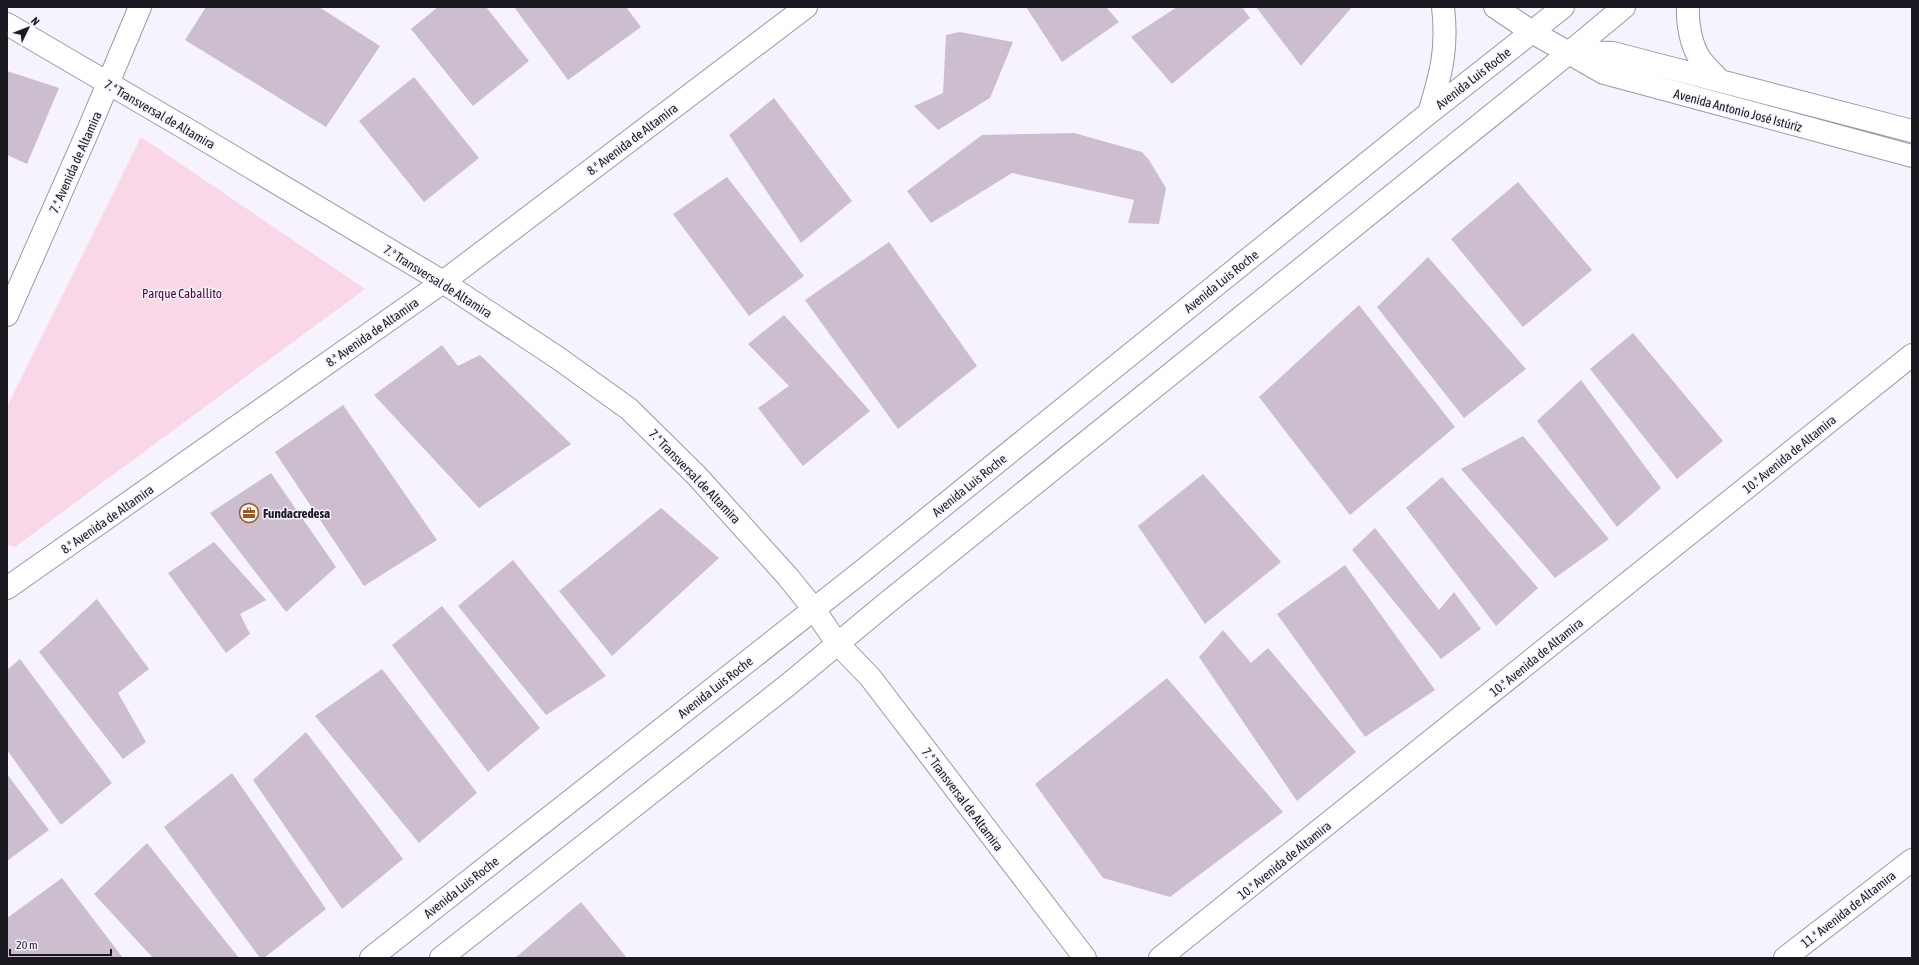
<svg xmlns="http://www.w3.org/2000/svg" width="1919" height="965" font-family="'Asap Condensed',sans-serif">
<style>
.green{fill:#f9d7e7}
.building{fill:#cdbecf}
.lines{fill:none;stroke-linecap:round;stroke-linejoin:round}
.minor-casing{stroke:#9c96a9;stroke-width:24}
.secondary-casing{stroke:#9c96a9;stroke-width:24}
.minor{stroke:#fff;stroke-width:22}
.secondary{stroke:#fff;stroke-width:22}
.labels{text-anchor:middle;stroke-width:3;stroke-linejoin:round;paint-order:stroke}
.street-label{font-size:13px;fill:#1c1a21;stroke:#f6f3ff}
.park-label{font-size:13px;fill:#4f0435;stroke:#f6f3ff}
.poi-label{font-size:13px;font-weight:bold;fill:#1c1a21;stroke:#f6f3ff;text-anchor:start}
</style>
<rect width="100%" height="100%" fill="#f6f3ff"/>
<path class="green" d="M141,137L365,289L15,547L7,545V407Z"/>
<path class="building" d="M206,7H319L380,46L326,127L185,40Z
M438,7H486L529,61L473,106L411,29Z
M514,7H626L641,27L568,80Z
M1026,7H1106L1119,22L1062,62Z
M1177,7H1242L1250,18L1172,84L1131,37Z
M1256,7H1352L1301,66Z
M960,32L1013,42L990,98L938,130L914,106L943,93L946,35Z
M7,71L59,88L27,164L7,155Z
M414,77L479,158L424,202L359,121Z
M774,98L852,201L801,243L729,135Z
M1074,133L1142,152L1149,160L1166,188L1159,224L1128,223L1134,200L1012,173L931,223L907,191L982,135Z
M727,177L804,276L749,316L673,214Z
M1518,182L1592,270L1523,327L1451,239Z
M889,242L977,366L898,429L805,300Z
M1428,257L1526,369L1464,418L1377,307Z
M1359,305L1455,427L1350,515L1259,397Z
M784,315L870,411L803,466L758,408L789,386L748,344Z
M1633,333L1723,441L1677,479L1590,369Z
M442,345L458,366L480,355L571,444L479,508L374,395Z
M1581,380L1661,488L1617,527L1537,421Z
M343,405L437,540L364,586L275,452Z
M1523,436L1609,539L1555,578L1461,469Z
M271,473L336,567L286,612L210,513Z
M1203,474L1281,562L1205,624L1138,526Z
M1442,477L1538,588L1496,626L1406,508Z
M661,508L719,558L612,656L559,591Z
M1375,528L1439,610L1454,592L1481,629L1441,659L1352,550Z
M214,542L266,600L240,614L250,634L226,653L168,573Z
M513,560L606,676L546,715L458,606Z
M1345,565L1435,690L1365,737L1277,614Z
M97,599L149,669L118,693L146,742L123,759L39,652Z
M442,606L540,728L488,772L392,645Z
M1223,630L1251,663L1268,648L1356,752L1297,801L1199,657Z
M20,659L112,783L61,825L7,750V670Z
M382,669L477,793L419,843L315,716Z
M1167,678L1283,812L1170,897L1103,878L1035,784Z
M306,732L403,859L342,909L253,780Z
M232,773L326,909L264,958H260L164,827Z
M7,774L49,830L7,861Z
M147,843L239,958H153L94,894Z
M62,878L123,958H10L7,954V918Z
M581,902L627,958H515Z"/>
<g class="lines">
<defs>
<path id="minor" d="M1495,7L1532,32L1563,7
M7,24L190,131L443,282L558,358L629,409L697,476L788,577L813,608L837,643L870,677L1085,958
M1570,52L1624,7
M7,315L88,131L140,7
M7,588L443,282L806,7
M1160,958L1912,355
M1785,958L1912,860"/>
<path id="secondary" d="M1688,7C1687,23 1691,45 1700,59C1705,66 1713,73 1719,80
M1571,52L1613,53L1912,131
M1429,113C1441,74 1448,49 1443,7
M371,958L865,569L1429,113L1532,32L1604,73L1912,156
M441,958L789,684L888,602L1570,52"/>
</defs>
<use href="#minor" class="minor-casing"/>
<use href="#secondary" class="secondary-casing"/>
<use href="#minor" class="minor"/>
<use href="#secondary" class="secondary"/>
</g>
<defs>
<symbol id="office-ring" viewBox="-11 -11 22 22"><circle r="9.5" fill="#f6f3ff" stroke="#995b20" stroke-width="1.5"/><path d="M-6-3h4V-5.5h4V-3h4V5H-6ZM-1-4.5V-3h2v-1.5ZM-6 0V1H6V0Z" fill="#995b20"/></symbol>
</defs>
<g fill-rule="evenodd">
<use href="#office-ring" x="238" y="502" width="22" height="22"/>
</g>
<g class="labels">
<g class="street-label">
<text transform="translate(1473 78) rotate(-38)" y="5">Avenida Luis Roche</text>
<text transform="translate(1738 110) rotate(15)" y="5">Avenida Antonio José Istúriz</text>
<text transform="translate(160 114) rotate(30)" y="5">7.ª Transversal de Altamira</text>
<text transform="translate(632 139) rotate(-37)" y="5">8.ª Avenida de Altamira</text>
<text transform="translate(75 162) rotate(-66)" y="5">7.ª Avenida de Altamira</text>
<text transform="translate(438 281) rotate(32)" y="5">7.ª Transversal de Altamira</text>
<text transform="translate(1221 281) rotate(-39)" y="5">Avenida Luis Roche</text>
<text transform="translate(372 332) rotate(-35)" y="5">8.ª Avenida de Altamira</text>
<text transform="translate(1789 454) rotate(-39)" y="5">10.ª Avenida de Altamira</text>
<text transform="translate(695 476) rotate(46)" y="5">7.ª Transversal de Altamira</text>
<text transform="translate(969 485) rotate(-39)" y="5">Avenida Luis Roche</text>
<text transform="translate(107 519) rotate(-35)" y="5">8.ª Avenida de Altamira</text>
<text transform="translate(1536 657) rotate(-39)" y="5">10.ª Avenida de Altamira</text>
<text transform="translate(715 687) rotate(-38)" y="5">Avenida Luis Roche</text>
<text transform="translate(963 799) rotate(53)" y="5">7.ª Transversal de Altamira</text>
<text transform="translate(1284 860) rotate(-39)" y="5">10.ª Avenida de Altamira</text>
<text transform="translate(461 887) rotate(-38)" y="5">Avenida Luis Roche</text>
<text transform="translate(1848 909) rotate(-38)" y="5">11.ª Avenida de Altamira</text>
</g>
<g class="park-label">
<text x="182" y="298">Parque Caballito</text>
</g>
<g class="poi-label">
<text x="263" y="518">Fundacredesa</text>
</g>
</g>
<rect width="1919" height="965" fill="none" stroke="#1c1a21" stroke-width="16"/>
<g transform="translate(28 28) rotate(47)" stroke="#f6f3ff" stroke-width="3" paint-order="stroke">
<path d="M0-3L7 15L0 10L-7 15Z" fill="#1c1a21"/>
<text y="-6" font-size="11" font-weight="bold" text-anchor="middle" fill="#1c1a21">N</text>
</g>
<path d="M10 949v6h101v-6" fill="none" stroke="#1c1a21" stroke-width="2"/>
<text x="16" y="949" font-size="12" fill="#1c1a21" stroke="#f6f3ff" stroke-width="3" paint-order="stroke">20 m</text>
</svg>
